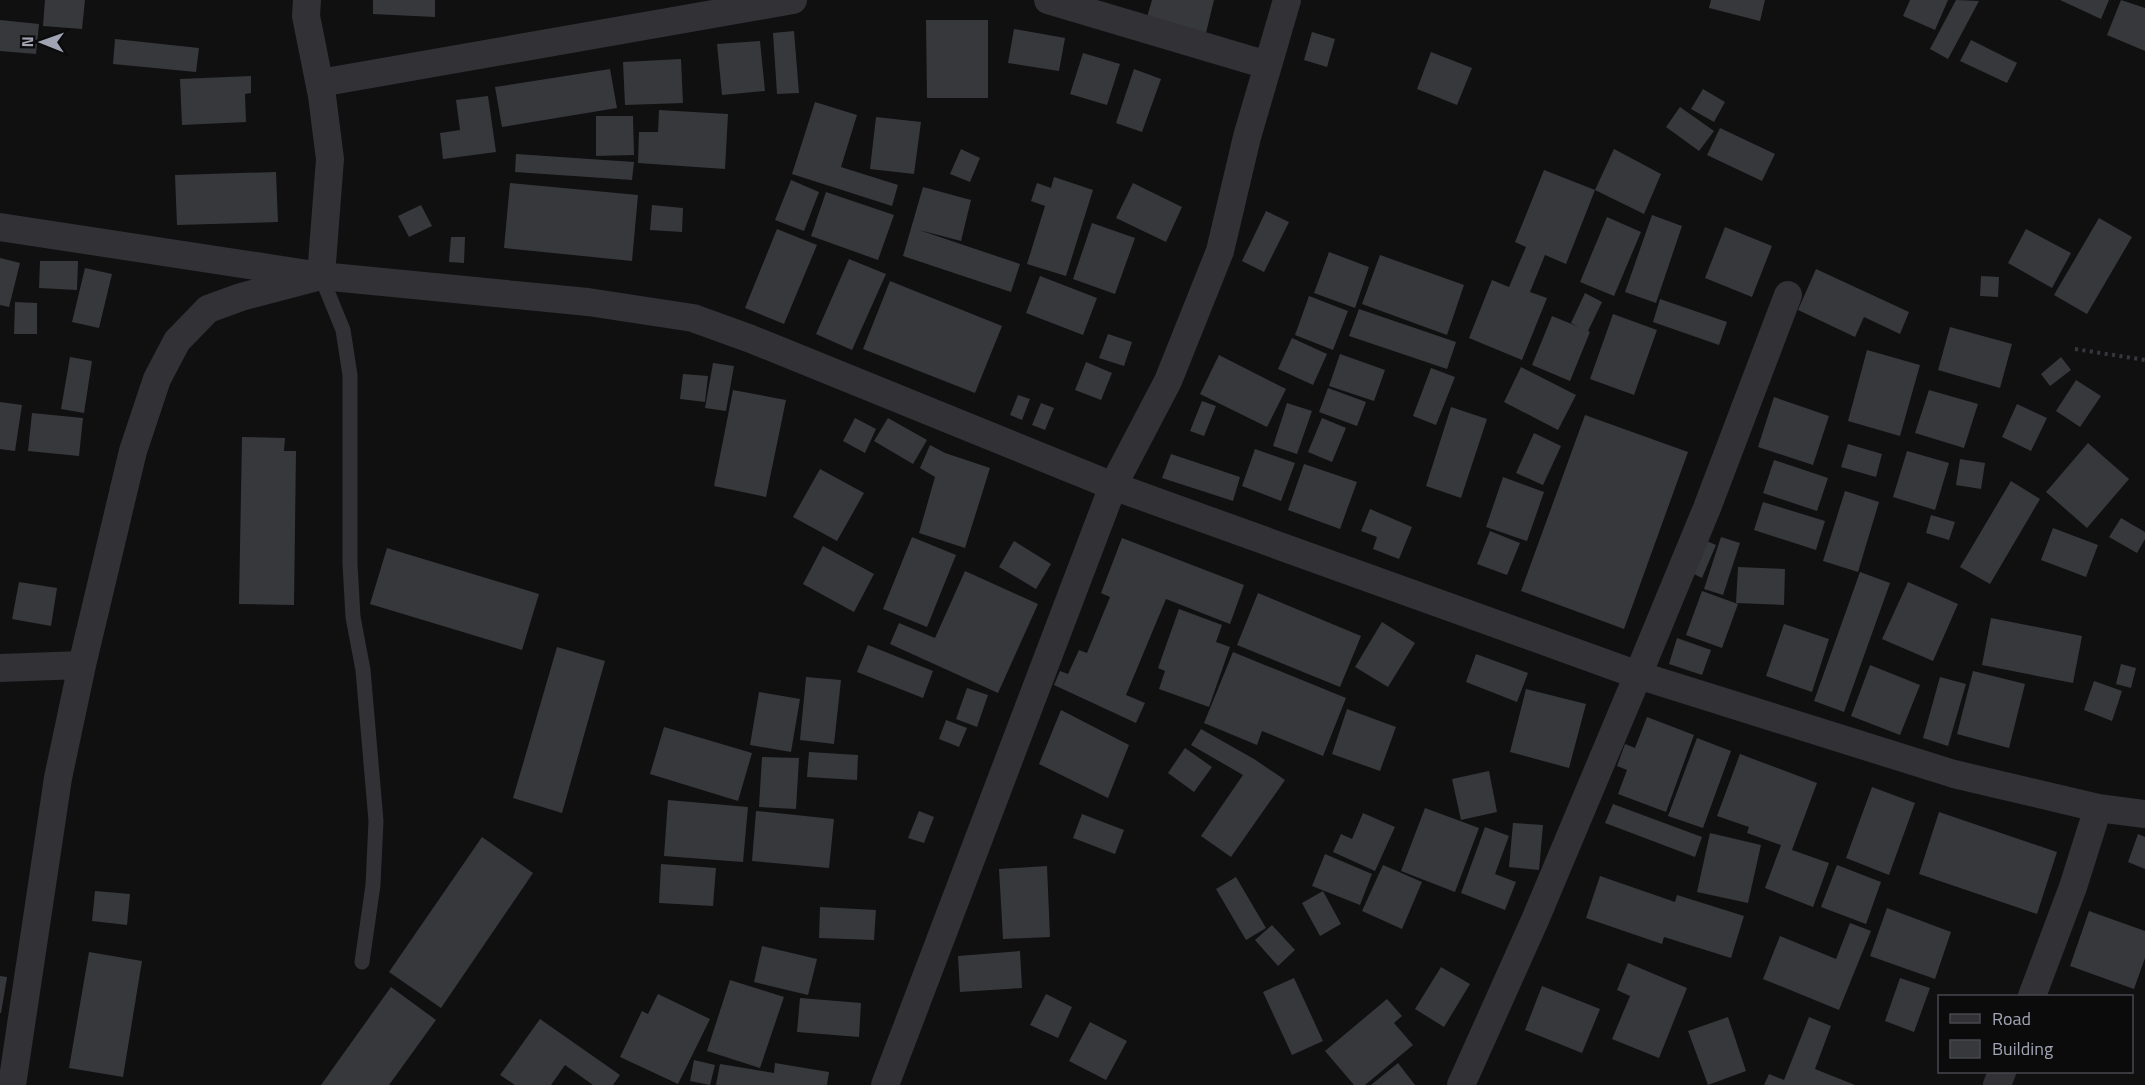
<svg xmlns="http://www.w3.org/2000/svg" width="2145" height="1085" font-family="'Titillium Web',sans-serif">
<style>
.building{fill:#37383c}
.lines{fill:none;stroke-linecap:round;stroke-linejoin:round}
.path{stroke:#37383d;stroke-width:4;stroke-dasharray:3 4.5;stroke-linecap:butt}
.service{stroke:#313136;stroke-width:15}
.minor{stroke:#313136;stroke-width:28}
</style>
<rect width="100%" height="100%" fill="#101011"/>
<path class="building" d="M45,0H85L82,29L43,26Z
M373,0H435V17L373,14Z
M1152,0H1214L1206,33L1147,17Z
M1711,0H1765L1760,21L1709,8Z
M1910,0H1948L1935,30L1903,16Z
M1956,0L1979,1L1948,59L1930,49Z
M2060,0H2109L2101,19Z
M2121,0L2145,8V51L2107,35Z
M0,20L39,24L36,54L0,51Z
M926,20H988V98H927Z
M1014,29L1065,38L1059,71L1008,63Z
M794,31L799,93L777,94L773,33Z
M1312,32L1335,39L1327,67L1304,60Z
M115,39L199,48L196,72L113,64Z
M1971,40L2017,63L2007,83L1960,61Z
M760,41L765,91L722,95L717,44Z
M1431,52L1472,68L1457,105L1417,89Z
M1083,53L1120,64L1107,105L1070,94Z
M681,59L683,103L625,105L623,62Z
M610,69L617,108L502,127L495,87Z
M1134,69L1161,79L1142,132L1116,123Z
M251,76V93L245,94L246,122L182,125L180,79Z
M1703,89L1725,102L1714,122L1691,109Z
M488,96L496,152L443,159L440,133L460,130L456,100Z
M815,102L857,115L841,167L898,185L892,206L792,174Z
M1680,107L1714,131L1699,151L1666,127Z
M659,110L728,114L725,169L638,163L639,132H658Z
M596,116H633L634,155L596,156Z
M876,117L921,122L914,174L870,169Z
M1720,128L1775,154L1762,181L1707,155Z
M961,149L980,158L970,182L950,174Z
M1614,149L1661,174L1644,214L1595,190Z
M516,154L634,162L632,180L515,172Z
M1544,170L1595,190L1566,264L1545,255L1530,292L1547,298L1522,360L1469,338L1492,280L1509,287L1526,247L1515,242Z
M276,172L278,222L177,225L175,175Z
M1054,177L1093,190L1066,276L1027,264L1045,206L1031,201L1037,183L1051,188Z
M791,180L819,192L804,231L775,220Z
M510,183L638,195L632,261L504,248Z
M1133,183L1182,207L1166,242L1116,218Z
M923,187L971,200L961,241L919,230L1020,264L1011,292L903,256Z
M826,192L894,215L878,260L811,236Z
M421,205L432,226L409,237L398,216Z
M652,205L683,208L682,232L650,230Z
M1266,211L1289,222L1264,272L1242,261Z
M1652,215L1682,226L1656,303L1625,292Z
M1607,217L1641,232L1614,296L1580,282Z
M2099,218L2132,237L2087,314L2054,295Z
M1092,223L1135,238L1115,294L1073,279Z
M1725,227L1772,246L1752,297L1705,278Z
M777,229L817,245L784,324L745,308Z
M2026,229L2071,253L2052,288L2008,263Z
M451,237H465L464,263L449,262Z
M1329,252L1369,267L1355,308L1314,293Z
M1380,255L1464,285L1447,335L1362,304Z
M0,258L20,263L9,307L0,305Z
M849,259L886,274L852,350L816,334Z
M40,261H78L77,290L39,288Z
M85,268L112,274L99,328L72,322Z
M1816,269L1909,312L1900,334L1864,317L1855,337L1798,310Z
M1040,276L1097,298L1083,335L1026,313Z
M1981,276L1999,277L1998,297L1980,296Z
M890,281L1002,326L975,393L863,349Z
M1585,293L1602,302L1588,331L1590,332L1570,381L1532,365L1552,316L1579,327L1571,323Z
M1309,296L1348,311L1333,350L1295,335Z
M1660,299L1727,322L1719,345L1653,322Z
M15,302L37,303V334H14Z
M1359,309L1456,342L1447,369L1349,336Z
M1613,314L1657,330L1634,395L1590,379Z
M1950,327L2012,344L2000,388L1938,370Z
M1108,334L1132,342L1124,366L1099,358Z
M1292,338L1327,354L1313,385L1278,369Z
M1867,350L1920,365L1900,436L1848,421Z
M1340,354L1385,370L1374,401L1329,386Z
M1219,355L1286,389L1267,427L1200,394Z
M70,357L92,361L84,413L61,409Z
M2061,357L2071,370L2050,386L2041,374Z
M1086,362L1112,373L1101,400L1075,390Z
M713,363L734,366L726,411L705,408Z
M1521,367L1576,395L1558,430L1504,402Z
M1431,368L1455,377L1436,425L1413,416Z
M683,374L708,376L705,402L680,399Z
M2076,380L2101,396L2080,427L2056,411Z
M1328,388L1366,402L1357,426L1319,412Z
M733,390L786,400L766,497L714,486Z
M1929,390L1978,404L1964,448L1915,433Z
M1018,395L1030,399L1022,420L1010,415Z
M1774,397L1829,416L1813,465L1758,447Z
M1202,401L1216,406L1204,436L1190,431Z
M0,402L22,405L15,451L0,449Z
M1041,403L1054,408L1045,430L1032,425Z
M1287,403L1312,411L1297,454L1273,446Z
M2017,404L2047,418L2031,451L2002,437Z
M1451,407L1487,419L1461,498L1426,486Z
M32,413L83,418L79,456L28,451Z
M1585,415L1688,452L1624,629L1521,591Z
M855,418L876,429L865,453L843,441Z
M888,418L927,440L913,464L874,441Z
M1322,418L1346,428L1332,462L1308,452Z
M1534,433L1561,446L1543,485L1516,473Z
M242,437L285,438L284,451H296L294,605L239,604Z
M2088,443L2129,479L2087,528L2046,492Z
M1848,444L1882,454L1876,477L1841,467Z
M930,445L945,453L990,468L965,548L919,533L935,477L920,468Z
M1255,449L1295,463L1281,501L1242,486Z
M1907,451L1949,463L1935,510L1893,497Z
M1171,454L1240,477L1233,501L1162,478Z
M1960,459L1985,463L1981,489L1956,485Z
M1774,460L1828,478L1817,511L1763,493Z
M1304,464L1357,482L1340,529L1288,510Z
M820,469L864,493L837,541L793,517Z
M1503,477L1544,492L1527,541L1486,527Z
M2011,481L2040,499L1990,584L1960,567Z
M1845,491L1879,502L1858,572L1823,561Z
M1763,502L1825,521L1816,550L1754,530Z
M1370,509L1412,527L1399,559L1373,549L1377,537L1361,531Z
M1931,515L1955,522L1949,540L1926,533Z
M2121,518L2145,532V539L2137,553L2109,537Z
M2053,528L2098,545L2086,577L2041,560Z
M1490,531L1520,543L1507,575L1477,564Z
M912,537L956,555L927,627L883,609Z
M1721,537L1740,543L1723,595L1704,589Z
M1122,538L1244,585L1230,624L1166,599L1126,695L1145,703L1136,723L1054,685L1060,671L1068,674L1079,650L1087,653L1110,597L1101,593Z
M1702,539L1716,545L1702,578L1688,571Z
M1014,541L1051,564L1036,589L999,567Z
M823,546L874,574L854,612L803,584Z
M387,548L539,594L522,650L370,604Z
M1738,567L1785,569L1784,605L1736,603Z
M965,571L1038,604L998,693L890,644L899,623L935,638Z
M1860,572L1890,583L1844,712L1814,701Z
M19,582L57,588L51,626L12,619Z
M1908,582L1958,604L1933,661L1882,639Z
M1702,591L1738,604L1722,648L1686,635Z
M1258,593L1361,636L1340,687L1237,645Z
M1179,609L1222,625L1216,642L1230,647L1209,707L1159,689L1165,671L1158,668Z
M1991,618L2082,636L2073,683L1982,665Z
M1382,622L1415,643L1388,687L1355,667Z
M1784,624L1829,639L1812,692L1766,676Z
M1677,638L1711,650L1702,675L1669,664Z
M868,645L933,671L923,698L857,672Z
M557,647L605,661L562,813L513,798Z
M1233,652L1346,698L1323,756L1262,731L1257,745L1204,723Z
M1476,654L1528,673L1517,702L1466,682Z
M2121,664L2136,668L2131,688L2116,684Z
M1870,665L1920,685L1900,735L1851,716Z
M1973,671L2025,684L2009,748L1957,734Z
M806,677L841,680L834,744L800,740Z
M1940,677L1966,684L1948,746L1923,738Z
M2094,681L2122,691L2112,721L2084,710Z
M967,688L988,695L977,727L956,719Z
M1526,689L1586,704L1569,768L1510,752Z
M759,692L800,699L791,752L750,745Z
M1347,709L1396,727L1380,771L1332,754Z
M1061,710L1129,745L1108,798L1039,764Z
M1647,717L1694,735L1666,812L1618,794L1627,770L1617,766L1625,744L1635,748Z
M946,720L967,728L959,747L939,739Z
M664,727L752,753L738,801L650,774Z
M1201,729L1254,759L1285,780L1231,857L1201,836L1243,775L1191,745Z
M1697,738L1731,751L1703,828L1668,816Z
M1185,748L1212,767L1194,792L1168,773Z
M809,752L858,755L857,780L807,777Z
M1740,754L1817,783L1792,850L1829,863L1813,907L1765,888L1781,845L1747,833L1749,827L1717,816Z
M762,757L799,758L796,809L759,807Z
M1489,771L1497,812L1461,820L1452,779Z
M1872,787L1915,803L1889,875L1846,858Z
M668,800L748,807L743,862L664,856Z
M1613,804L1702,837L1695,857L1605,823Z
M1425,808L1479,828L1455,892L1401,871Z
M756,811L834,819L829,868L752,861Z
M919,811L934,817L924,843L908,838Z
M1939,812L2057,852L2037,914L1919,874Z
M1363,813L1395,827L1375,871L1333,852L1341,834L1352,839Z
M1082,814L1124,830L1115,854L1073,838Z
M1513,823L1543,825L1539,870L1509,867Z
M1485,827L1509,836L1495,874L1516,882L1505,910L1461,893Z
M1710,833L1761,845L1748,903L1697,892Z
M2138,834L2145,837V869L2128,862Z
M482,837L533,873L441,1008L389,972Z
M1325,854L1372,874L1360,905L1312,886Z
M661,864L716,868L713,906L659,903Z
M1383,865L1422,882L1402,929L1362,911Z
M1837,865L1881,882L1866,924L1821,907Z
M1047,866L1050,937L1003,939L999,869Z
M1600,876L1675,902L1677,895L1744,916L1731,958L1664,937L1662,944L1586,918Z
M1236,877L1266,928L1246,940L1216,889Z
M95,891L130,894L127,925L92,921Z
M1323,891L1341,924L1320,936L1302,903Z
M820,907L876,910L874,940L819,938Z
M1887,908L1951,932L1935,979L1870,956Z
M2089,911L2145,931V958L2134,989L2070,966Z
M1850,923L1871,931L1839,1010L1763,979L1780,936L1836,959Z
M1272,925L1295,950L1278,966L1255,940Z
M762,946L817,959L808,995L754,982Z
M1020,951L1022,988L960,992L958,956Z
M89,952L142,961L123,1077L69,1068Z
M1628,963L1687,988L1659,1058L1612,1039L1630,996L1617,990Z
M1441,967L1470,984L1444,1027L1415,1009Z
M0,976L7,977L1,1013H0Z
M1294,978L1323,1041L1292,1055L1263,992Z
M1900,978L1930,988L1914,1032L1885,1021Z
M730,980L784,997L760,1068L707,1051Z
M1542,986L1600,1009L1582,1053L1525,1030Z
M391,987L436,1020L389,1085H321Z
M658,994L710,1019L678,1084L620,1057L642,1011L648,1014Z
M1046,994L1072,1007L1058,1038L1030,1025Z
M800,998L861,1003L859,1037L797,1032Z
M1387,999L1402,1016L1394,1023L1413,1045L1365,1085H1354L1325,1051Z
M1728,1017L1746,1071L1708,1085L1688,1031Z
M1809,1017L1831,1026L1815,1069L1855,1085H1764L1769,1074L1784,1080Z
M540,1019L620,1075L613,1085H593L565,1065L551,1085H515L500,1075Z
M1090,1022L1127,1041L1106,1080L1069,1061Z
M694,1060L715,1065L710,1085L690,1081Z
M775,1063L829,1072L827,1085H716L720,1064L774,1073Z
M1398,1063L1415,1085H1371Z"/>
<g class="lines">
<path class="path" d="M2075,349L2145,360"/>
<path class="service" d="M321,276L343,330L350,375V564L353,617L363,670L376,821L373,885L362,962"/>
<path class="minor" d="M1048,0L1267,65
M320,83L793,0
M0,227L321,276L588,302L693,318L751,339L1113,486L1638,675L1954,774L2098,808L2145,814
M0,668L82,665
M2032,996L2073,887L2098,808
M12,1085L58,778L82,665L133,451L157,379L177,341L208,309L241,297L321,276L330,159L322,96L306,16L307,0
M885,1085L1113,486L1168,381L1220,251L1247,137L1287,0
M1461,1085L1535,920L1638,675L1707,508L1788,295
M1997,1085L2002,1072"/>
</g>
<rect x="1938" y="995" width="195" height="78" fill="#0b0b0c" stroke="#47484f" stroke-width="1.5"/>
<rect x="1950" y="1014" width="30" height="9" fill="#313136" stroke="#47484f" stroke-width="1.5"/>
<text x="1992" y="1025" font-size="18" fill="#a1a4b3">Road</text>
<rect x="1950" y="1040" width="30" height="18" fill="#37383c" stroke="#47484f" stroke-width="1.5"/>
<text x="1992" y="1055" font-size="18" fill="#a1a4b3">Building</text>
<g transform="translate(42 42) rotate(271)" stroke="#0b0b0c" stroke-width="4.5" paint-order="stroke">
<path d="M0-4.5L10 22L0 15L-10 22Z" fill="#a1a4b3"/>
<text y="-9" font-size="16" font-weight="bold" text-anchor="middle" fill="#a1a4b3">N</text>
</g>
</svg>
